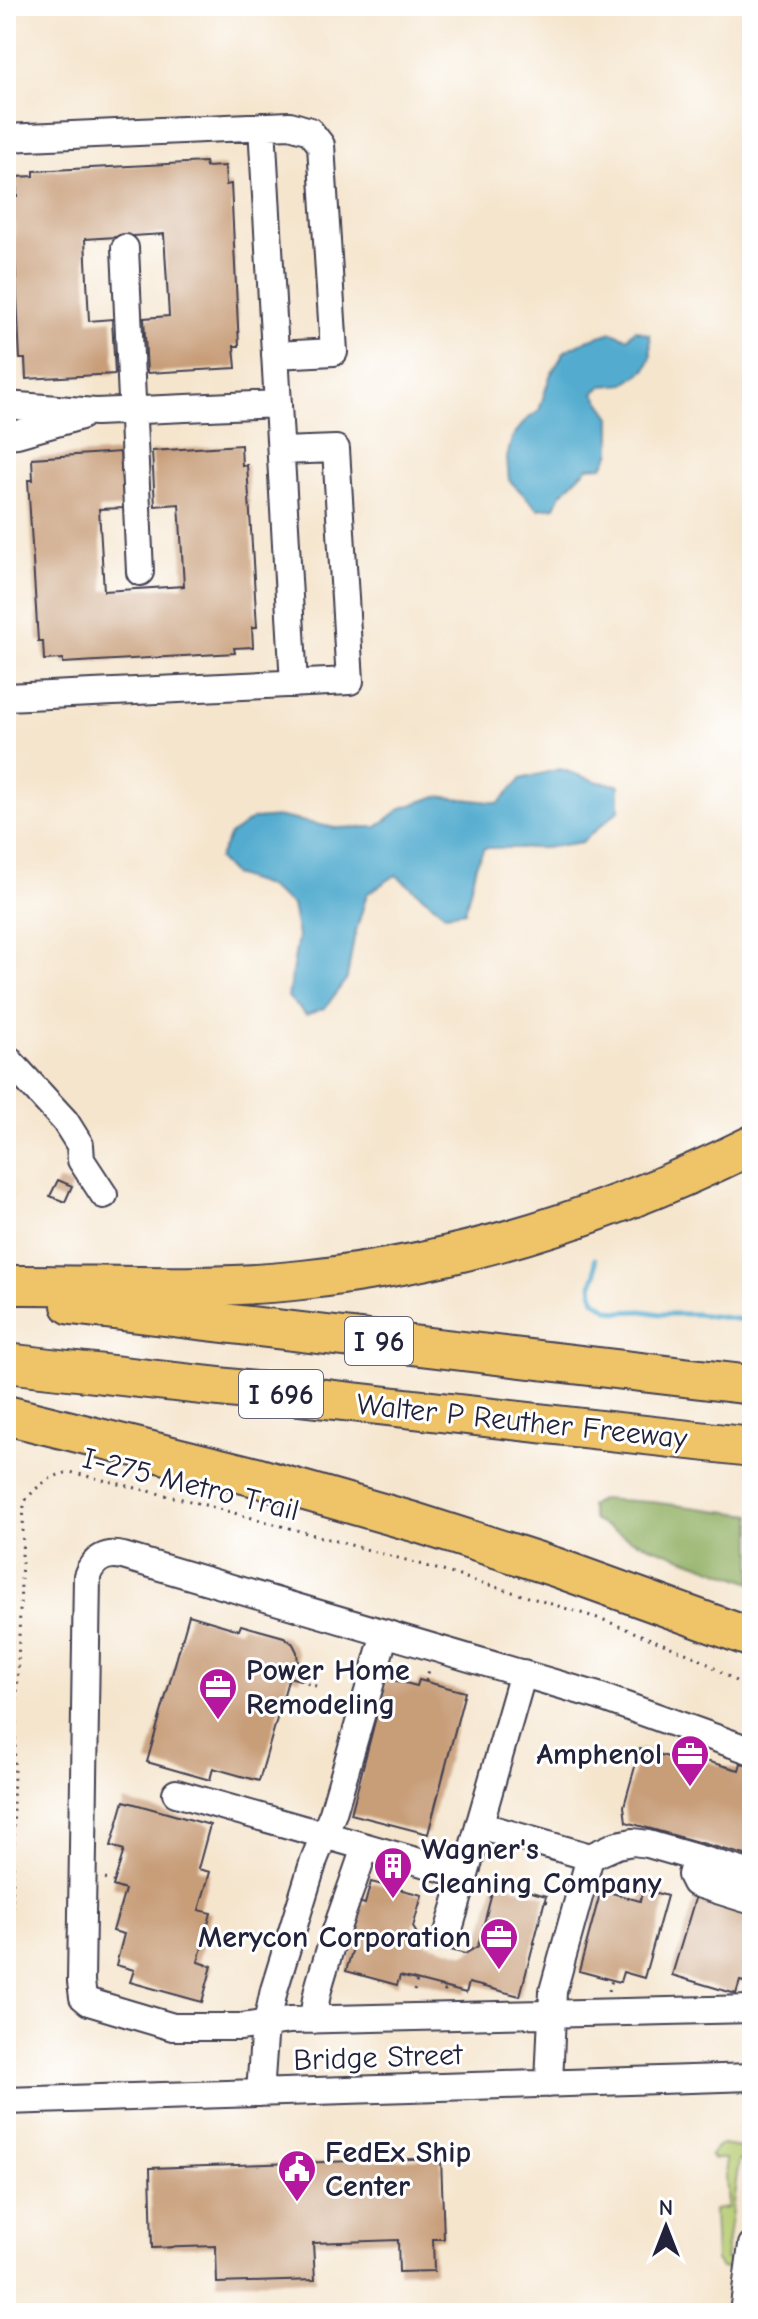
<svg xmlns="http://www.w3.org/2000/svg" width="758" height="2319" font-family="'Comic Neue',sans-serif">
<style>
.green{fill:#b5cb6f;stroke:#6c7655;stroke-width:2}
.forest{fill:#90af62;stroke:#59684e;stroke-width:2}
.water{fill:#52accf;stroke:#3a6785;stroke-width:2}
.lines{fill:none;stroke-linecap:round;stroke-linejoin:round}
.stream{stroke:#52accf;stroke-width:5}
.building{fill:#c89e79}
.minor-casing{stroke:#423f51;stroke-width:30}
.highway-casing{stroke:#423f51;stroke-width:42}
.path{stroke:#423f51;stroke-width:3;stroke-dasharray:2 6;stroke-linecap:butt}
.minor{stroke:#fff;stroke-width:26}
.highway{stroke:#efc469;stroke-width:38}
.labels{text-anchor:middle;stroke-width:6;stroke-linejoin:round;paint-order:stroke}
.shield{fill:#fff;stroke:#646476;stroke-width:2}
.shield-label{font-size:28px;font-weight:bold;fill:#22223b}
.street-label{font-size:30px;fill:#22223b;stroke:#fff}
.poi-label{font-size:30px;font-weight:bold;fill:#22223b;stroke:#fff;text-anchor:start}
</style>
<rect width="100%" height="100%" fill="#fff"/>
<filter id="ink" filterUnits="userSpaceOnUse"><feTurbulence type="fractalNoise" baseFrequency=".0125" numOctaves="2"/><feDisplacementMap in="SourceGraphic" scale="16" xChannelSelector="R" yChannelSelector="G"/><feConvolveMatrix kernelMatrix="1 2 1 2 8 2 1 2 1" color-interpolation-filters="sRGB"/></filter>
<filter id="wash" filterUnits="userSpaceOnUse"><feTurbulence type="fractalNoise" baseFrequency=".006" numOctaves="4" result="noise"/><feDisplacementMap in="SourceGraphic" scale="32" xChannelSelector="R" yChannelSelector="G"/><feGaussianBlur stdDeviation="1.8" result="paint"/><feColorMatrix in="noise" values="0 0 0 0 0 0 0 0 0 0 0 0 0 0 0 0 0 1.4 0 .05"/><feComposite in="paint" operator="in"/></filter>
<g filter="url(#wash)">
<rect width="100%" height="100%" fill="#f5e5cd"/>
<path class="green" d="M722,2145L741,2148L752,2156V2161L739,2160L725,2260L738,2262L737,2265L730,2269L721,2268L716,2261L714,2210L728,2208L725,2159H713L710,2156L715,2149Z"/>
<path class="forest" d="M600,1499L651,1502L752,1515V1583L630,1539L593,1520L590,1506Z"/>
<path class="water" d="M635,330L650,335L651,357L646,369L625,384L602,386L594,393L611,417V452L603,466L588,467L561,494L555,507L538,509L509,480L507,458L512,438L525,421L539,411L550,376L565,351L587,340L612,332L627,338Z
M560,769L599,782L619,785V810L582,842L545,848H484L476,865L465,911L445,914L396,875L367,894L354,938L347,978L325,1008L306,1015L288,997L298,936L292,905L266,886L233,875L218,859L230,835L252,819L281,817L335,828L377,827L402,808L437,796L499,803L521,779Z"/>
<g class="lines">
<path class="stream" d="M595,1259L596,1274L592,1283L593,1293L595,1300L608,1309L619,1312L642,1311L661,1314H696L752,1321"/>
</g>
<g id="blocks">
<path class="building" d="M205,162L206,167L225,166L226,185L231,184L239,346H234L236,368L147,373L144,318L169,316L164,234L85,239L89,321L112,319L115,374L26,379L25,359H20L12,197H17L16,177L34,176V171Z
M241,445L242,466L247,465L257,627H252L253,647L234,648L235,653L63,663V659L44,660L43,641H38L28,480H33L32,458L120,452L124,508L99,509L104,591L184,586L179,504L155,506L152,451Z
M58,1180L72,1186L65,1202L50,1196Z
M189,1615L239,1630L241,1625L284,1637L293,1644L297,1652L298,1664L304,1666L300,1680L289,1677L259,1781L213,1768L210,1780L147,1762Z
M386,1678L417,1686L419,1680L465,1692L428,1834L351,1814Z
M640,1749L700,1766L702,1760L739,1770L741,1763L752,1766V1857L626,1822L624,1806Z
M124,1801L210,1825L198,1869L210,1872L199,1910L211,1913L198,1962L212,1966L202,2002L130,1982L134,1970L116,1965L124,1934L113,1931L125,1890L113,1886L124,1850L111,1846Z
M371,1882L422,1895L413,1927L422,1942L465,1954L478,1946L495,1882L546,1896L520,1996L469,1983L466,1993L400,1976L397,1985L346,1971L353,1948L347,1946L358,1902L365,1904Z
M643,1889L667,1896L644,1978L623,1972L620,1982L579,1971L601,1890L640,1901Z
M697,1892L752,1894V1984L740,1981L736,1994L672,1975Z
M441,2158L444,2239H433L434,2271L399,2272L398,2240L313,2243L315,2280L217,2283L216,2246L152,2248L150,2168Z"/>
</g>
</g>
<g filter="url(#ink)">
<use href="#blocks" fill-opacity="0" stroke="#423f51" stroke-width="2"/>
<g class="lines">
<defs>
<path id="minor" d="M262,126L294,684
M6,138L290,125L310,131L321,145L334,352L275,355
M125,248L140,572
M6,405L96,412L278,404
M6,435L17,434L81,416
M6,697L350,681L336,449L281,451
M6,1057L65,1121L80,1145L81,1160L104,1195
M752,1751L598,1696L123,1556C106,1552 93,1559 87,1576L81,1982L83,1997L89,2002L173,2027H241L290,2020L752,2009
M176,1793L465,1875L523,1673
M479,1825L590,1857L617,1845L633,1842L648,1844L752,1874
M696,1858L691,1875L695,1883L746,1899
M447,1936L465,1875
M314,2020C314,1998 321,1979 327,1959C338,1921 353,1885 365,1847
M549,2084L553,1991L590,1857
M260,2093L264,2037L274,1990L314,1860L333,1813L385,1633
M6,2101L752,2077
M743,2313L752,2245"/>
<path id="highway" d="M6,1285C104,1284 205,1291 302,1280C459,1263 611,1215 752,1145
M71,1305L752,1385
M6,1363L752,1447
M6,1415L256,1477L414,1522L555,1567L752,1638"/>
</defs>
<use href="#minor" class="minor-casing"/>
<use href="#highway" class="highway-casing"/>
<path class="path" d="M302,1673H304L302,1682L316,1686
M426,1681L429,1670
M105,1879L115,1882
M545,1902L552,1904
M534,1943L539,1945
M6,1971L11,1951L14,1835L13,1800L24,1502C38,1485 49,1476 70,1472L194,1502L420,1564L604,1620L698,1658L752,1691
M440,1986L439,1989L445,1991V1988
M414,1991L417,1980
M609,1991L612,1980"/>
<use href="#minor" class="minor"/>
<use href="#highway" class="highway"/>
</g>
</g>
<defs>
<symbol id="office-pin" viewBox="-11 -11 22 30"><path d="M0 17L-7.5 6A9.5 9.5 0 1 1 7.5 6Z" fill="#b5179e" stroke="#fff"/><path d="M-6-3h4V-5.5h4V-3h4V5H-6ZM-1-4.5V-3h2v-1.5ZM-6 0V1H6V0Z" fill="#fff"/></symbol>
<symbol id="building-pin" viewBox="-11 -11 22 30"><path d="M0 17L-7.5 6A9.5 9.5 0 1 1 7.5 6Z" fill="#b5179e" stroke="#fff"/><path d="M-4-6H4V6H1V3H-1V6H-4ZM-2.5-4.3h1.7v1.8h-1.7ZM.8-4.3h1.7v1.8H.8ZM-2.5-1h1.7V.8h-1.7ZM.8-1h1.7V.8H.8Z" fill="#fff"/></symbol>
<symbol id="civic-pin" viewBox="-11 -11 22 30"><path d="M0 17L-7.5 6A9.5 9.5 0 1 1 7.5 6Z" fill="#b5179e" stroke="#fff"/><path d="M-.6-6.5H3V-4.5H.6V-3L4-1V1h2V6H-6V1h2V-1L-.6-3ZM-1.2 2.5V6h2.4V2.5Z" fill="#fff"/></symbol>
</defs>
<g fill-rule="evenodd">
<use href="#office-pin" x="196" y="1665" width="44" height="60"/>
<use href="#office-pin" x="668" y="1732" width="44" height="60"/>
<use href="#building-pin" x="371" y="1844" width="44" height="60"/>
<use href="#office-pin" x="477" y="1915" width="44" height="60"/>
<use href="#civic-pin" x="275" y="2147" width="44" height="60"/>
</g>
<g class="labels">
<g class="shield">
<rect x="345" y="1317" width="68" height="48" rx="6"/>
<rect x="239" y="1370" width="84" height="48" rx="6"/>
</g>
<g class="shield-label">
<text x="379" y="1351">I 96</text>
<text x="281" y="1404">I 696</text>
</g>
<g class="street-label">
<text transform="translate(522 1421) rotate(6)" y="10">Walter P Reuther Freeway</text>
<text transform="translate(191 1484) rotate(14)" y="10">I-275 Metro Trail</text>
<text transform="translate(378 2057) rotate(-2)" y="10">Bridge Street</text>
</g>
<g class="poi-label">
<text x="246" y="1680">Power Home<tspan x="246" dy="34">Remodeling</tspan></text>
<text x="662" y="1764" text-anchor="end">Amphenol</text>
<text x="421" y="1859">Wagner's<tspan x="421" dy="34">Cleaning Company</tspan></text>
<text x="471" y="1947" text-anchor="end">Merycon Corporation</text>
<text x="325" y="2162">FedEx Ship<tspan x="325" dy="34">Center</tspan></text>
</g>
</g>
<rect width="758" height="2319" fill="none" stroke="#fff" stroke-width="32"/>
<g transform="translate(666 2227)" stroke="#ffffff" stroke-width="6" paint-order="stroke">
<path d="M0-6L14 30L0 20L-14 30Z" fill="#22223b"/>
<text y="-12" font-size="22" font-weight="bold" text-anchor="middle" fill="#22223b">N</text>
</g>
</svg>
